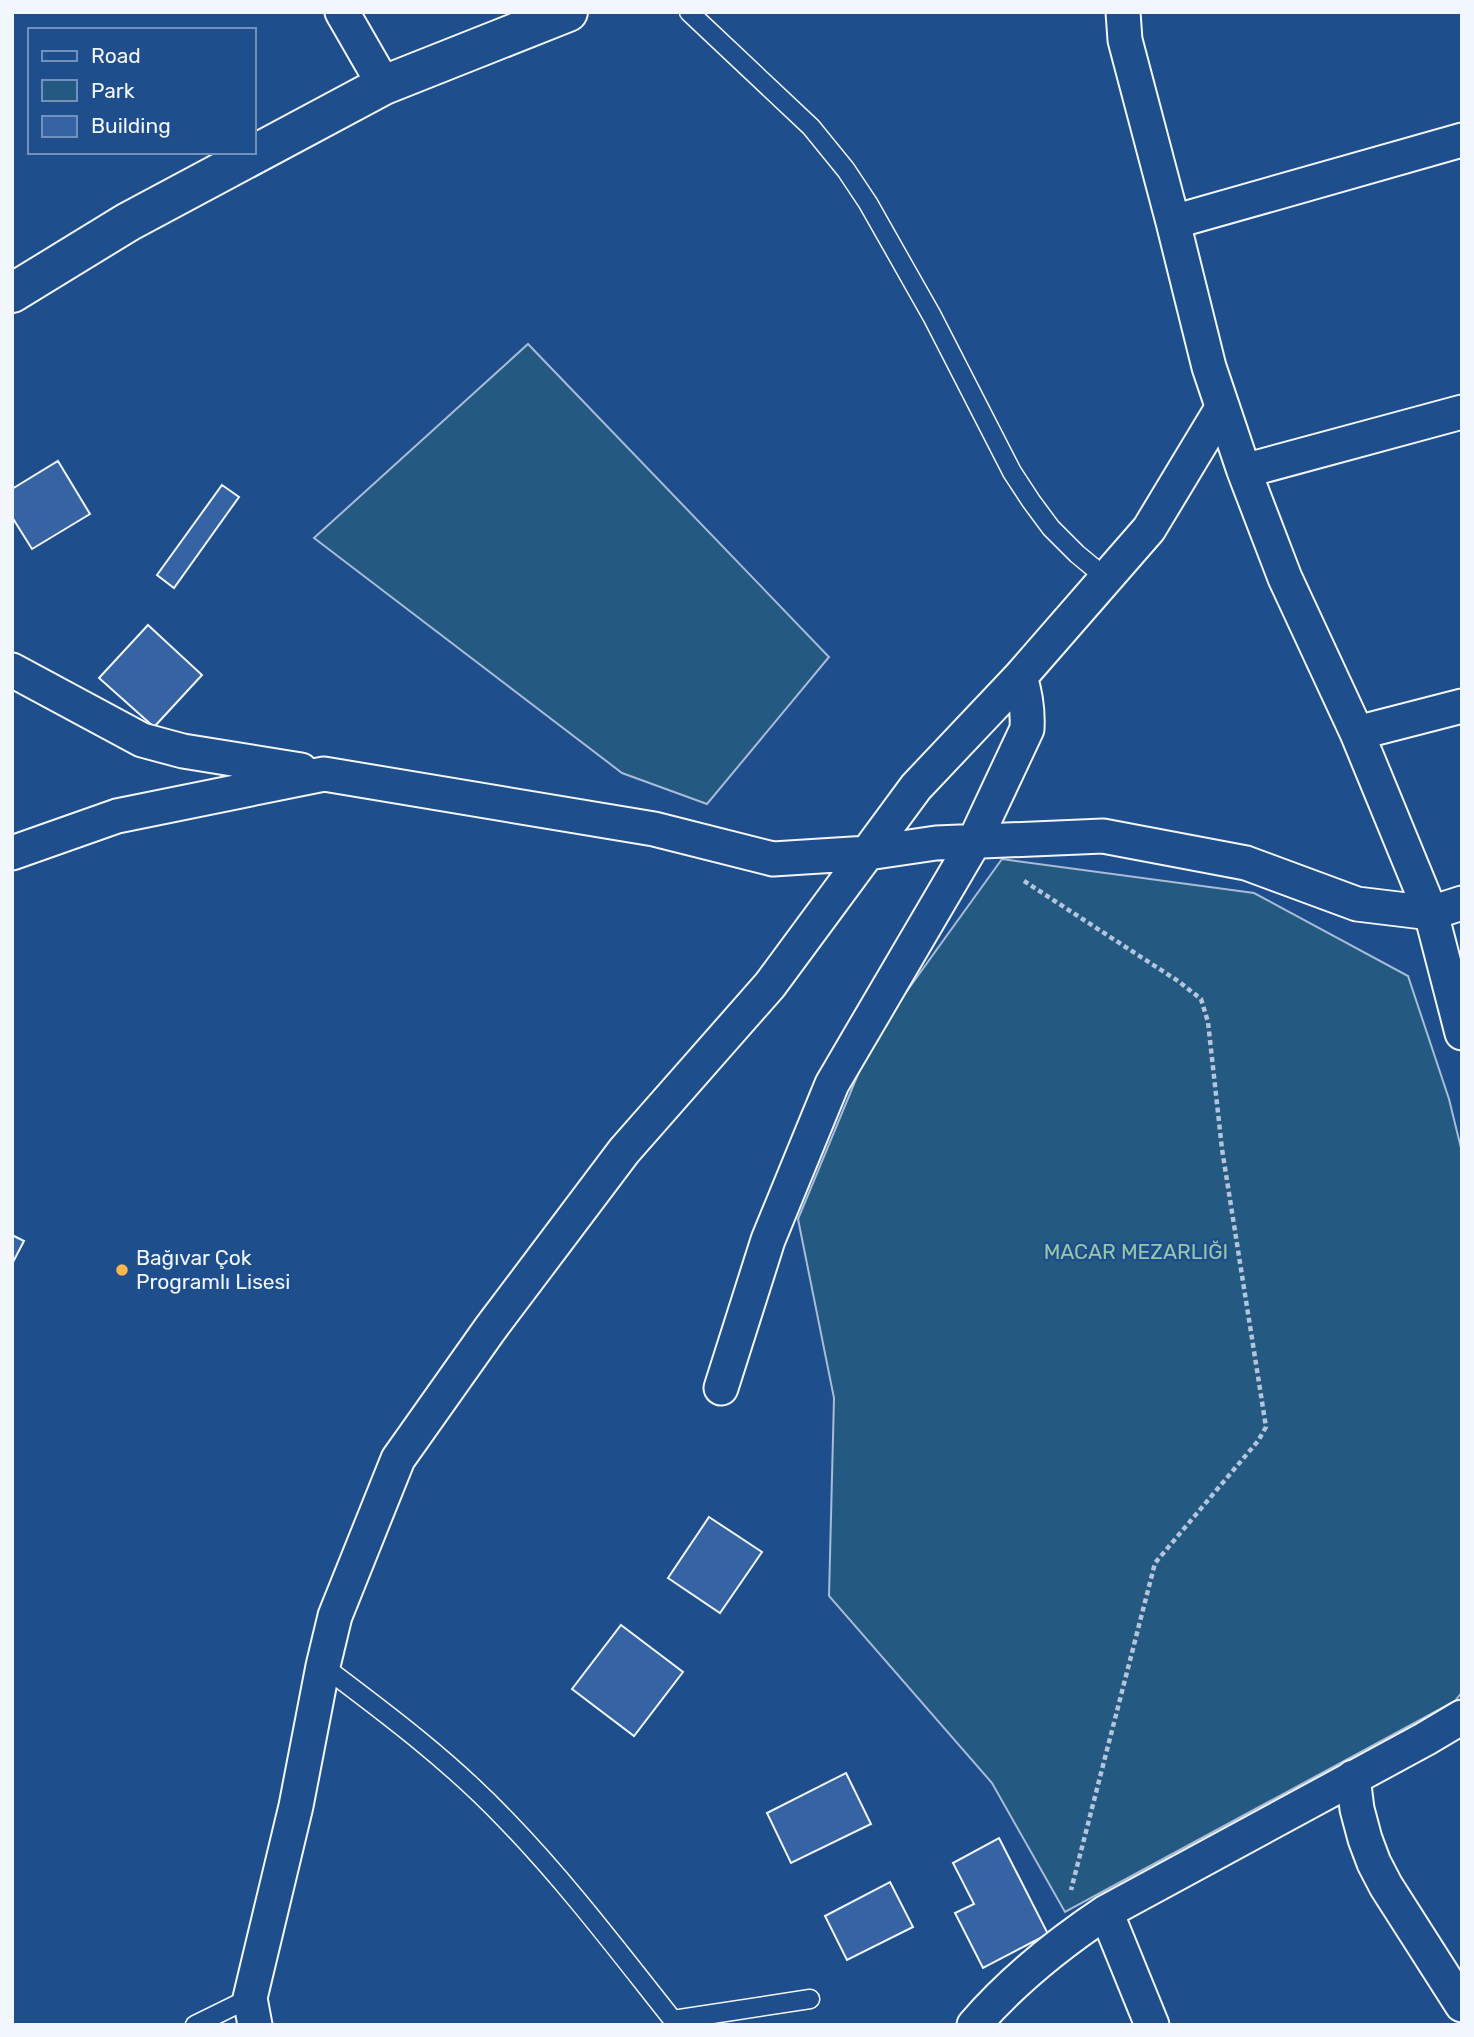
<svg xmlns="http://www.w3.org/2000/svg" width="1474" height="2037" font-family="Rubik,sans-serif">
<style>
.green{fill:#245a82;stroke:#a8bbd7;stroke-width:2}
.building{fill:#3563a3;stroke:#f2f6ff;stroke-width:2}
.lines{fill:none;stroke-linecap:round;stroke-linejoin:round}
.service-casing{stroke:#f2f6ff;stroke-width:21}
.minor-casing{stroke:#f2f6ff;stroke-width:37}
.tertiary-casing{stroke:#f2f6ff;stroke-width:42}
.path{stroke:#b3c4dc;stroke-width:4.5;stroke-dasharray:5 3.5;stroke-linecap:butt}
.service{stroke:#1f4e8c;stroke-width:18}
.minor{stroke:#1f4e8c;stroke-width:33}
.tertiary{stroke:#1f4e8c;stroke-width:38}
.poi-dot{fill:#ffb74d;stroke:#1f4e8c;stroke-width:2.5}
.labels{text-anchor:middle;stroke-width:5;stroke-linejoin:round;paint-order:stroke}
.park-label{font-size:21px;fill:#97c8a6;stroke:#1f4e8c}
.poi-label{font-size:21px;fill:#f2f6ff;stroke:#1f4e8c;text-anchor:start}
</style>
<rect width="100%" height="100%" fill="#1f4e8c"/>
<path class="green" d="M528,344L829,657L707,804L622,773L314,538Z
M1002,859L1254,893L1408,976L1449,1099L1462,1152V1692L1455,1701L1065,1912L992,1783L829,1596L834,1398L798,1219L873,1038Z"/>
<path class="building" d="M58,461L90,514L32,549L12,517V489Z
M222,485L239,497L174,588L157,575Z
M148,625L202,675L154,727L99,678Z
M12,1235L24,1241L12,1264Z
M709,1517L762,1552L720,1613L668,1578Z
M621,1625L683,1672L634,1736L572,1689Z
M846,1773L871,1824L791,1863L767,1813Z
M999,1838L1048,1934L983,1968L955,1913L974,1904L953,1863Z
M890,1882L913,1927L847,1960L825,1916Z"/>
<g class="lines">
<defs>
<path id="service" d="M689,12L811,127L846,170L868,203L932,316L1012,472L1031,501L1051,528L1077,554L1106,578
M323,1666C387,1714 451,1762 506,1820C567,1883 619,1952 673,2020L810,1999
M195,2025L250,1998"/>
<path id="minor" d="M342,12L384,85
M1123,12L1125,40L1173,222L1209,367L1244,471L1285,578L1357,733L1431,913L1462,1033
M1173,222L1462,140
M1244,471L1462,412
M12,670L142,740L183,751L301,770
M1357,733L1462,706
M12,853L117,816L324,774L654,829L773,859L868,853L936,843L1103,836L1246,863L1357,904L1431,913L1462,903
M721,1388L768,1240L832,1084L974,842L1027,729C1028,710 1026,695 1020,677
M1353,1777L1357,1809L1365,1839L1374,1863L1386,1886L1462,2005
M1106,1912L1152,2025
M255,2025L250,1998L296,1806L323,1666L335,1616L398,1459L490,1329L624,1151L770,985L916,787L1020,677L1149,529L1222,408
M974,2025C1013,1980 1058,1944 1106,1912L1425,1739L1462,1717"/>
<path id="tertiary" d="M12,293L128,222L384,85L568,12"/>
</defs>
<use href="#service" class="service-casing"/>
<use href="#minor" class="minor-casing"/>
<use href="#tertiary" class="tertiary-casing"/>
<path class="path" d="M1024,881L1178,981L1201,999L1208,1022L1222,1149L1266,1427L1258,1441L1155,1563L1071,1890"/>
<use href="#service" class="service"/>
<use href="#minor" class="minor"/>
<use href="#tertiary" class="tertiary"/>
</g>
<circle class="poi-dot" cx="122" cy="1270" r="7"/>
<g class="labels">
<g class="park-label">
<text x="1136" y="1259">MACAR MEZARLIĞI</text>
</g>
<g class="poi-label">
<text x="136" y="1265">Bağıvar Çok<tspan x="136" dy="24">Programlı Lisesi</tspan></text>
</g>
</g>
<rect width="1474" height="2037" fill="none" stroke="#f2f6ff" stroke-width="28"/>
<rect x="28" y="28" width="228" height="126" fill="#1f4e8c" stroke="#7391ba" stroke-width="2"/>
<rect x="42" y="51" width="35" height="10" fill="#1f4e8c" stroke="#7391ba" stroke-width="2"/>
<text x="91" y="63" font-size="21" fill="#f2f6ff">Road</text>
<rect x="42" y="80" width="35" height="21" fill="#245a82" stroke="#7391ba" stroke-width="2"/>
<text x="91" y="98" font-size="21" fill="#f2f6ff">Park</text>
<rect x="42" y="116" width="35" height="21" fill="#3563a3" stroke="#7391ba" stroke-width="2"/>
<text x="91" y="133" font-size="21" fill="#f2f6ff">Building</text>
</svg>
